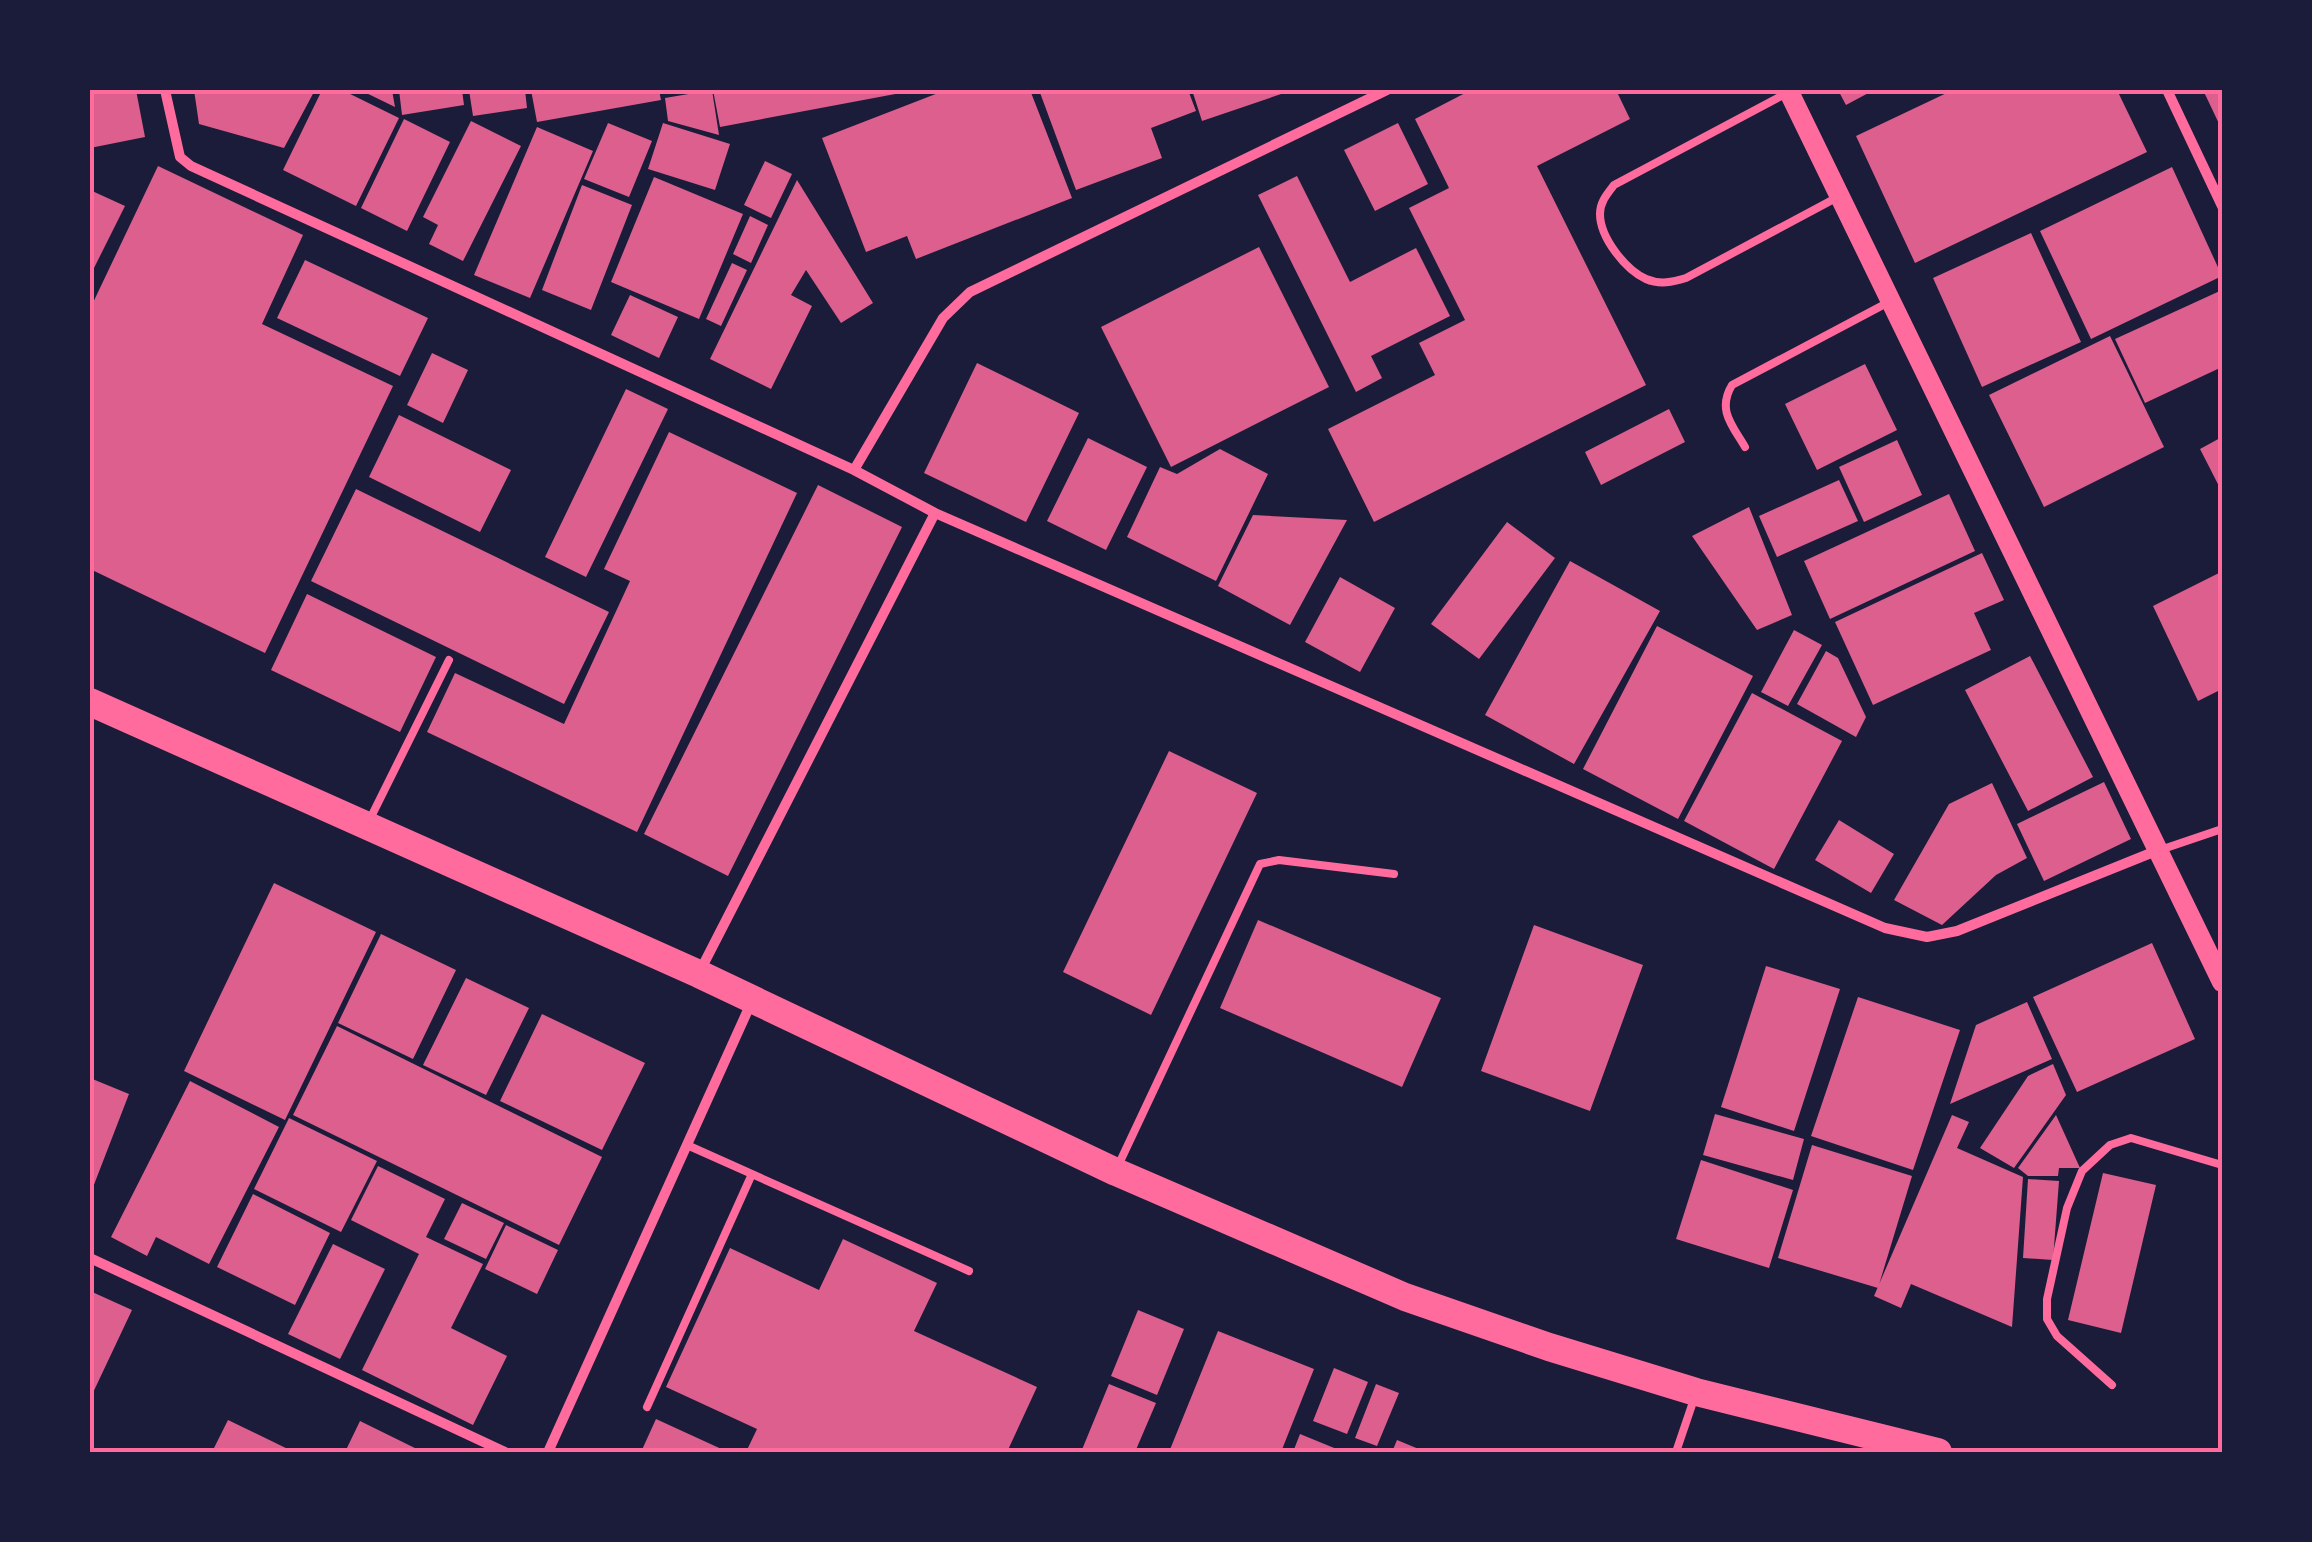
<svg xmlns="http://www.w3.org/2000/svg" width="2312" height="1542" font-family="Roboto,sans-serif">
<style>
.building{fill:#dd5f8e}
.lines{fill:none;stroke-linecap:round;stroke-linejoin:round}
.service{stroke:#ff6b9d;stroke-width:8}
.minor{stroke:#ff6b9d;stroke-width:10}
.secondary{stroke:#ff6b9d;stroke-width:20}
.trunk{stroke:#ff6b9d;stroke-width:28}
.neatline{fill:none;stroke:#ff6b9d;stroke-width:4}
</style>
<rect width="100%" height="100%" fill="#1b1b3a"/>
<path class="building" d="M90,90H136L145,137L90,148Z
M194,90H315L284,148L199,124Z
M322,90H342L399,118L356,206L283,170Z
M360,90H392L395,107Z
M399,90H462L464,105L402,115Z
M469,90H525L527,108L473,116Z
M531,90H659L661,100L537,122Z
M712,90L719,135L668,121L665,98Z
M713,90H906V92L720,127Z
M946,90H1030L1072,198L916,259L907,236L866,252L822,138Z
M1039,90H1188L1196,111L1151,128L1162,158L1076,190Z
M1192,90H1290V91L1202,121Z
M1471,90H1616L1630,119L1537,166L1646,385L1374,522L1328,429L1435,375L1419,343L1465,320L1409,208L1449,188L1415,119Z
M1838,90H1874L1846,105Z
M1953,90H2117L2147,152L1915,263L1856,136Z
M2203,90H2222V130Z
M404,119L450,142L407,231L361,208Z
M471,121L521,146L463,261L429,244L438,225L423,217Z
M608,123L652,141L629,197L584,179Z
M663,123L730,144L715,190L648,169Z
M1398,123L1428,184L1375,211L1344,150Z
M537,127L593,151L530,298L474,275Z
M765,161L792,174L771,218L744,205Z
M158,166L303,235L262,324L393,386L265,653L90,569V309Z
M2172,167L2222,276L2091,339L2040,231Z
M1297,176L1350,282L1416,248L1450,316L1371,356L1382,378L1356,392L1258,195Z
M654,177L743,214L699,319L611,282Z
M797,180L873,303L841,323L806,270L791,295L812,306L771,389L710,359Z
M582,185L632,205L591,310L542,290Z
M90,190L125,206L90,276Z
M750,216L768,225L751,263L733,254Z
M2031,233L2081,342L1982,387L1933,278Z
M1259,247L1329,387L1171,467L1101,327Z
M305,260L428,318L400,376L277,318Z
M732,263L747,270L721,326L706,319Z
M2222,290V367L2145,403L2115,339Z
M630,295L678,317L659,358L611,335Z
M2110,336L2164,447L2044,507L1989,395Z
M432,353L468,370L443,423L407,405Z
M977,363L1079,413L1026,522L924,473Z
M1865,364L1897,430L1817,470L1785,404Z
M626,389L668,409L586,577L545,557Z
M1669,409L1685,442L1601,485L1585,452Z
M399,415L511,470L480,532L369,477Z
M669,432L797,493L637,832L427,732L455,673L564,724L630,581L604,569Z
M2222,437V492L2200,449Z
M1088,438L1147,467L1106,550L1047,521Z
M1897,440L1922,495L1864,522L1839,467Z
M1220,449L1268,474L1216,581L1127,537L1160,467L1177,474Z
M1839,480L1858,521L1777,557L1759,516Z
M818,485L902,527L728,876L644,834Z
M356,489L609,612L564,704L311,581Z
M1949,494L1975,551L1830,619L1804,561Z
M1749,507L1792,615L1757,630L1692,536Z
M1253,515L1347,520L1290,625L1218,586Z
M1507,522L1555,558L1479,659L1431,624Z
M1982,553L2004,600L1974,613L1991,650L1873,705L1835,622Z
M1570,561L1660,611L1574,764L1485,715Z
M2219,573L2222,579V689L2198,701L2153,606Z
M1340,577L1395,608L1360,672L1305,642Z
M307,594L436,657L400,732L271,670Z
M1657,626L1753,676L1678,819L1583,769Z
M1794,630L1822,645L1788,706L1761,692Z
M1826,651L1838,658L1866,717L1856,737L1797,704Z
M2030,656L2093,777L2028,811L1965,690Z
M1752,693L1842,741L1774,869L1684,821Z
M1169,751L1257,793L1151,1015L1063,972Z
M2104,782L2131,839L2044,881L2017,824Z
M1992,783L2027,858L1996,875L1942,925L1894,900L1949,804Z
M1839,820L1894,854L1871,893L1815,860Z
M274,883L376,932L285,1120L184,1071Z
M1258,920L1441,998L1402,1087L1220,1008Z
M1534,925L1643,965L1590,1111L1481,1071Z
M381,934L456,970L413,1059L338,1023Z
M2152,943L2195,1039L2077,1092L2033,997Z
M1766,966L1840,989L1794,1131L1721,1107Z
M466,978L529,1008L486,1095L423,1065Z
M1858,997L1960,1030L1913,1170L1811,1136Z
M2027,1002L2052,1059L1950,1104L1976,1025Z
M542,1014L645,1063L602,1150L500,1101Z
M337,1026L602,1157L559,1245L293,1115Z
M2053,1064L2066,1095L2014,1168L1980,1148L2028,1076Z
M90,1078L129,1094L90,1195Z
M190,1081L279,1127L209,1264L156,1237L147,1256L111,1237Z
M1715,1114L1804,1139L1793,1180L1703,1155Z
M1952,1115L1969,1122L1957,1148L2023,1177L2012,1327L1911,1284L1901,1308L1874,1296Z
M2056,1115L2080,1168H2059L2058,1176H2028L2018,1168Z
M289,1118L377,1161L341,1232L254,1189Z
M1812,1145L1912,1176L1878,1288L1778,1258Z
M1701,1160L1793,1190L1769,1268L1676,1239Z
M378,1166L445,1199L426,1237L483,1264L451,1328L507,1356L473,1425L362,1370L419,1254L351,1220Z
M2103,1173L2156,1185L2121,1333L2068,1320Z
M2028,1179L2059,1181L2053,1260L2023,1258Z
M253,1194L330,1233L295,1305L217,1267Z
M462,1203L504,1223L486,1259L444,1239Z
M506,1225L558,1250L537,1294L485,1269Z
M843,1239L937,1283L914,1331L1037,1387L1007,1452H746L757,1429L666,1387L730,1248L819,1290Z
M333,1244L385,1269L340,1359L288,1334Z
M90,1291L132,1310L90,1399Z
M1138,1310L1184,1329L1157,1395L1111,1376Z
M1218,1331L1314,1369L1281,1452H1169Z
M1334,1368L1368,1382L1347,1434L1313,1421Z
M1109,1384L1156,1403L1135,1452H1081Z
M1376,1384L1399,1393L1377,1446L1355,1438Z
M656,1419L728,1452H641Z
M228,1420L294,1452H212Z
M360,1421L423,1452H345Z
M1300,1434L1344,1452H1293Z
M1397,1440L1426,1452H1392Z"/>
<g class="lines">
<path class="service" d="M1785,94L1614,185C1607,194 1600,202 1600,214C1600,238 1626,270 1646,279C1660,285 1673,282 1686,278L1836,198
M1745,447C1732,425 1717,410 1732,385L1887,303
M370,819L449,660
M2160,850L2222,829
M687,1145L969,1271
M1117,1168L1260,864L1279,860L1394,874
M2112,1385L2057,1336L2047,1319V1299L2067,1208L2082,1171L2110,1145L2131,1138L2222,1165
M647,1407L752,1174
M1676,1452L1695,1396"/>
<path class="minor" d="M165,90L180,157L191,166L854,470L935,513L1885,928L1927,937L1957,931L2156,851
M2167,90L2222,206
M854,470L943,318L970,292L1387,90
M699,973L935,513
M90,1258L505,1452
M548,1452L752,1001"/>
<path class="secondary" d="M1788,90L2222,982"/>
<path class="trunk" d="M90,702L699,974L1116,1172L1405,1297L1549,1347L1696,1392L1938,1452"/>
</g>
<rect width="2312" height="1542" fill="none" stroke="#1b1b3a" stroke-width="185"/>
<rect x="92" y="92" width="2128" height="1358" class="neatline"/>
</svg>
